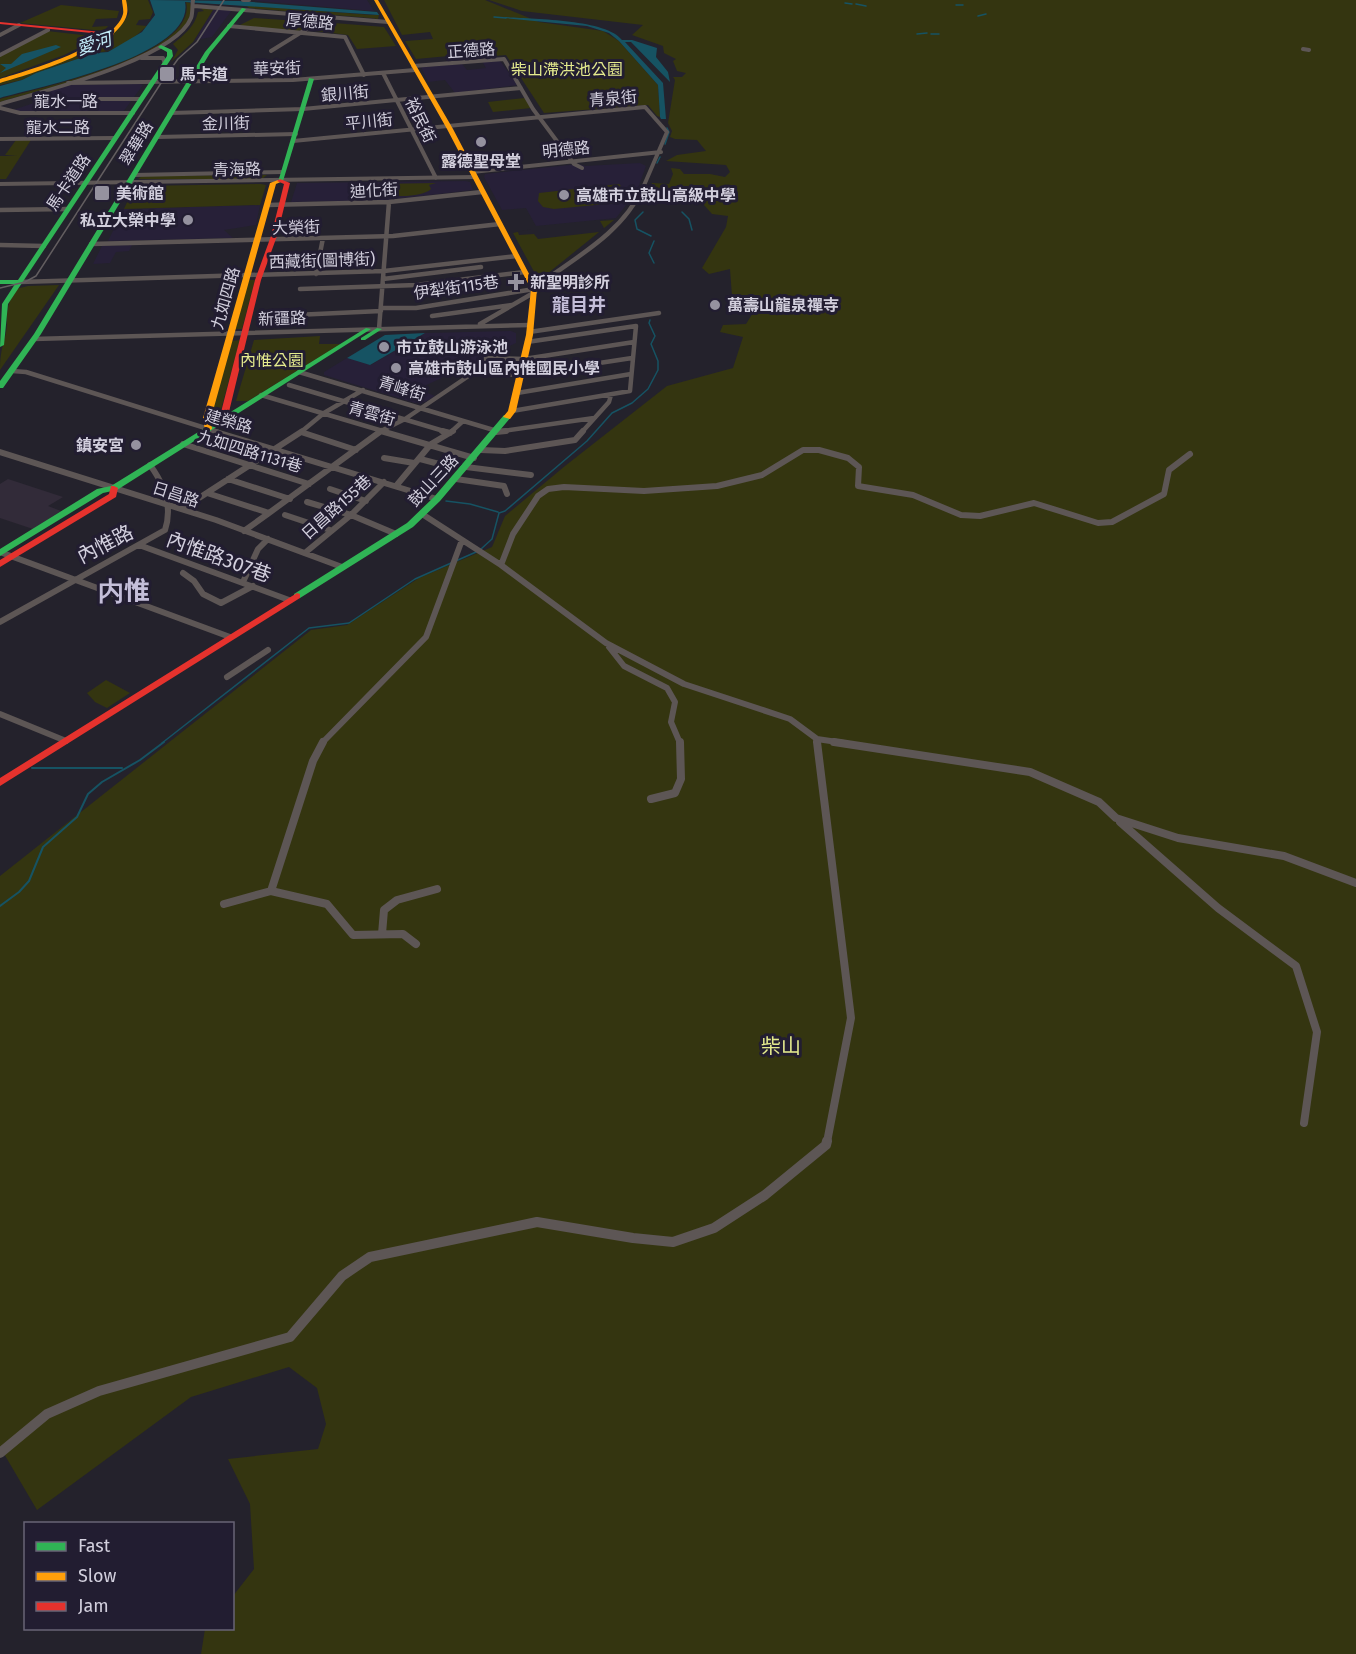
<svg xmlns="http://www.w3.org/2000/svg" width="1356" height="1654" font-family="'Fira Sans','Noto Sans TC',sans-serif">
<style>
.commercial{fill:#322b39}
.built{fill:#272038}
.green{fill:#343510}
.water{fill:#165363}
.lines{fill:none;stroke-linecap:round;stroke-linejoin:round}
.stream-far1{stroke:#165363;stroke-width:1.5}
.stream{stroke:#165363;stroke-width:2}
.street-far4{stroke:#5d5655;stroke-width:4}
.street-far3{stroke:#5d5655;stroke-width:4.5}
.street-far2{stroke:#5d5655;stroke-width:6}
.street-far1{stroke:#5d5655;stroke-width:8}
.street{stroke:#5d5655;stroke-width:10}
.fast{fill:#30b455;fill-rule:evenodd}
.slow{fill:#ff9f0a;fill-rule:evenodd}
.jam{fill:#e5322d;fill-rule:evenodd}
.tram{stroke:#635e60;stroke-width:1.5}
.poi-dot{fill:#95929f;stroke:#221d31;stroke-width:2}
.labels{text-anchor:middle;stroke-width:6;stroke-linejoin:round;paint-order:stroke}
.far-street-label{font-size:16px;fill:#d2cfdd;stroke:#221d31}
.far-park-label{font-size:16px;fill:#e4ea8d;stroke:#221d31}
.far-poi-label{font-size:16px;font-weight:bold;fill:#d2cfdd;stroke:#221d31;text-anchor:start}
.far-water-label{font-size:18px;font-style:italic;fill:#c0e9f6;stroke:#221d31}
.far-quarter-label{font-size:18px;font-weight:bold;fill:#c4bed9;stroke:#221d31}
.street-label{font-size:20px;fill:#d2cfdd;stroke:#221d31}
.park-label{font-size:20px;fill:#e4ea8d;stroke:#221d31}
.district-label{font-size:26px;font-weight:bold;fill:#c4bed9;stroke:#221d31}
</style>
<rect width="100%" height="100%" fill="#24222c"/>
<path class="commercial" d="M8,479L63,497L48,506L61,511L33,529L0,518V484Z"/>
<path class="built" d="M254,0H367L374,11L257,1Z
M213,10H232L212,37L195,40Z
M482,61H500L518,85L455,93L445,80L428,82L421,67L462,64L467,70L486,68Z
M69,85L140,84L143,85L123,112H22L13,110L46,99L36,95Z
M640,163L646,166L637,191L616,218L536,226L526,208L502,210L484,177L485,174L579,164L585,166Z
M465,181L470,182L473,190L387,200L291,202L297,183Z
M260,205L256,225L224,230L233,238L108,241L124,209Z
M132,245L129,251L116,252L110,263L93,264L102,246Z
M511,331L516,333V343L418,389L435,396L425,402L415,403L324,375V372L347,358L371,365L425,333Z"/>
<path class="green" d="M126,0H148L153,12L150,19L139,20L136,25L147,26L130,41L108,51L95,53L36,73L22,80L0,85V82C38,68 111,51 129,13Z
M384,0H485L539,22L603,31L619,41L658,85L660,117L657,116L648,105L544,113L506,55L494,56L492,52L416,59L405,41L433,39L430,32L402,35Z
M489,0H1356V1654H201L205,1629L232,1628L233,1596L254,1569L250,1504L228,1459L318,1449L326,1424L317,1388L289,1367L191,1397L37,1510L0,1447V876L311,630L347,625L419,578L492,547L505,516L565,466L667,386L733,368L743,337L720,332L723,325L746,324L758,305L754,296H732L730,269L709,274L702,268L726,227L728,216L712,214L704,205L694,203L680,193H648L652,183L669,184L673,174L671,168L680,169L684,174H710L725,177L730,172L726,165L666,161L677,155L706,151L697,140L675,139L670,137L672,131L668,123L675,80L673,77H682L686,73L677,71L673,61L676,59L664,53L663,46L632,35L643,25L522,11Z
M186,2L190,3C207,51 32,92 0,102V99C35,89 199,55 186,2Z
M61,5L119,11L117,18L96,19L92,27L108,26L104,31L20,23Z
M246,5L371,15H379L378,19L371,18L249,8Z
M204,8L213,10L193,42L171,62L178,50L173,44C184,35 195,26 198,12L204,11L201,9Z
M254,18L314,22L302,30L297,31L238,26Z
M321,22L384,27L396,46L357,49L348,35L308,30Z
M47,31L100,37L64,55L0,78V55Z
M525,98L531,108L493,112L488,102Z
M16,140H31L6,179H0V156H17L5,155Z
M267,175L262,179H138L142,176Z
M436,183L429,185L431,189C422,198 387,198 376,191L379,186L377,184Z
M261,184L266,185L260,205L124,209L133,189L140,186Z
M619,184L621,186L618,187L625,194L617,203L554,209L543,207L538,201L539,193Z
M614,220L542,278L538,279L513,233L532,229L518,232L519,235L534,234L538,239L599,232L604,228L600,221Z
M247,280H255L242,329H234Z
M59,285L0,370C0,359 1,351 4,341C11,320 1,314 16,289L28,286Z
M320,336L319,344H341L248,401H236L254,340Z
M240,340L219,417H210L232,341Z
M106,680L130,693L107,708L95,702L87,693Z"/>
<path class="water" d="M150,0L239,1L377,12L379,15L185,2C196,56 38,87 0,98V86L22,80L36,73L95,53L108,52L142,32L155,15Z
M506,17C532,19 607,19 622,40H632L657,48L656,57L668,72L670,82L631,42H625L663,83L666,119H661L660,117L658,85L619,41L609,33L587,26L504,18Z
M56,45L61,47L0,73L6,68L0,64H11L22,54Z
M425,333L370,365L347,358L385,335Z"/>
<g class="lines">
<path class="stream-far1" d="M845,3L852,4
M856,4L866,6
M956,5H963
M978,16L986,14
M494,17L506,18
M917,34L927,33
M931,34H939
M665,144L669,132L667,128
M657,163L660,157
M643,212L635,220L637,229L651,236
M682,212L689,219L692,230
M654,241L649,253L654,263
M446,501L470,504L498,512
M481,549L492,539L499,513L505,511L587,441L612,413L632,403L648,389L658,370V361L651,344L655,336L649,323L650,320
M162,743L309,628L349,623L415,579L476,552"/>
<path class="stream" d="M32,768H122
M0,906L19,892L29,881L43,847L77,817L88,794L102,782L140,760L164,742"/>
<path class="street-far4" d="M243,0H249
M194,6L388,22
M229,26L345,37L364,75
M0,35L19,25
M1303,49L1309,50
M271,51L326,17
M0,55L48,30
M141,58H163L165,64
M413,66L504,59L533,109L574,164L582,168
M383,73L436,178
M68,83L293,80L415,70
M97,99H141
M0,104C40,92 175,59 191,18C193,13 192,5 193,0
M0,108L20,113H133
M171,113L303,109L521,88
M157,137L296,134
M0,139L115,138
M293,141L645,107L667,132L642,190
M472,172L661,152
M134,175L283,172
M0,184L475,177"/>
<path class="street-far3" d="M267,205L389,202L482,192
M0,210L68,209
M91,244L393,236L500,224
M0,245L44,246
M316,274L323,238
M383,279L481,267
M20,282L384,271L517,256
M534,288C571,260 624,233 642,188
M300,289L416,285L525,272
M416,294L472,287
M381,308H416L534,289
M295,315L381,311
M432,316L512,305
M480,324L535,292
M379,329L389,202
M529,332L659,313
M34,339L530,325
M12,371L26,372L218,432
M299,372L497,431
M483,373L486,358L524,359L634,342
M289,385L447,432
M517,393L631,374
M261,395L386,432
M512,411L630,391L636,326L527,342
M301,432L324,413L363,390
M379,432L405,419L473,373L521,375L632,358
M451,432L463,421
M496,432L594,418
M582,432L609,402L611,395"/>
<path class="street-far2" d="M213,431L437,499
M381,431L474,458
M442,431L450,433
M301,432L303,431
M496,432L506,431
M183,444L309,484
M481,450L505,451L575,440L583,431
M0,452L216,520L342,567
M384,458L414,463
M420,459L443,465
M466,467L531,475
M228,479L290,499
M456,479L504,486L507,494
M396,486L431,444L453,431
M330,489L366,501
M207,493L269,513L244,531
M307,502L351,515L396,534
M182,509L301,432L356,450
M269,513L381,431
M422,514L501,565
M285,515L330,530
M139,545L289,600
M0,552L230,637
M306,552L351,515L384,482
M183,573L194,581L203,594L221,603L253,586
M243,582L258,549L268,539
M0,622L165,530C173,506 164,484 150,465
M609,647L624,666L667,688L675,702L671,722L680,743
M227,677L268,650
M0,714L66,741
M817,739L818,743
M322,743L426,637L462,540
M844,743L817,739L790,719L684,684L606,643L501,565L513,534L538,496L548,489L564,487L644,491L717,486L762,475L803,450H819L848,458L859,467L858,486L913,495L961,515L980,516L1034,503L1098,523L1112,522L1164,494L1169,470L1190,454"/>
<path class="street-far1" d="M817,742L851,1018L827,1142
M834,742L1030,772L1099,802L1116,818L1178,838L1284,856L1356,883
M651,799L675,793L681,779L680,742
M1120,822L1218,908L1296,966L1317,1032L1304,1123
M271,891L313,761L323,742
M224,904L271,891L327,904L353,935L403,934L416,944
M382,934L384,910L397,900L437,889"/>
<path class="street" d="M0,1453L47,1414L99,1391L290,1337L342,1276L370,1257L537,1222L633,1238L673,1242L714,1228L765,1195L826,1145L827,1141"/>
<path class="fast" d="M242,8L246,9L210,53L41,334L3,388H0V381L34,334L205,52Z
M161,45L172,50L173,56L8,304L4,345L0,347L2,304L15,284H0V280H18L167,56V52L158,47Z
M309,78L314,79L283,181L278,182Z
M366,328L371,329L117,490L103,493L0,556V549L97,489L111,486Z
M377,328L382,329L365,340H361V338Z
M504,415L511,417L440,501L413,527L300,598H294V594L407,523L434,497Z"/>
<path class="slow" d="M122,0H126C127,4 128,10 127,14C119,48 31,74 0,83V79C29,70 114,46 123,14C124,10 122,4 122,0Z
M374,0H378L453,129L537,289L533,335L516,411L510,419L503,417L508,411L526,335L531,289L447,129Z
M278,180L283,181L276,184L211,418L212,429L208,431H205L203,418L270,183Z"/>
<path class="jam" d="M0,22L112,33L114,34L112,35L0,24Z
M280,179L290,183L277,236L261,280L227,420L223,422L219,420L255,280L271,236L284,184L277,181Z
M111,486H114L118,488L116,497L0,567V560L109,494Z
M297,593L300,594V598L0,786V778Z"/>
<path class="tram" d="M0,288L25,282L36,276L163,80L178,59L197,42L224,0"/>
</g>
<g class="poi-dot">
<rect x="159" y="66" width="16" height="16" rx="3"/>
<circle cx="481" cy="142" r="6"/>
<rect x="94" y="185" width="16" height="16" rx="3"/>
<circle cx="564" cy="195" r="6"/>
<circle cx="188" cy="220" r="6"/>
<path d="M513 273h6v6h6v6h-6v6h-6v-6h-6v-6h6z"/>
<circle cx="715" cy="305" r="6"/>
<circle cx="384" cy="347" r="6"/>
<circle cx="396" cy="368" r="6"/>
<circle cx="136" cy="445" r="6"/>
</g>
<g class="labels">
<g class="far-street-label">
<text transform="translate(310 21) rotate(5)" y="6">厚德路</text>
<text transform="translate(471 50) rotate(-4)" y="6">正德路</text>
<text transform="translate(277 68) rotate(-2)" y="6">華安街</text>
<text transform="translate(345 93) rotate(-5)" y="6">銀川街</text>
<text transform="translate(613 98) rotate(-5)" y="6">青泉街</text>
<text x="66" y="107">龍水一路</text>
<text transform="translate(421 120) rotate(64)" y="6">裕民街</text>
<text transform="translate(369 121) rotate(-6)" y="6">平川街</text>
<text transform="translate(226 123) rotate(-1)" y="6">金川街</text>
<text x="58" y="133">龍水二路</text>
<text transform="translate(136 143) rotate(-59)" y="6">翠華路</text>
<text transform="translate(566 149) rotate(-6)" y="6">明德路</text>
<text transform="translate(237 169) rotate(-1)" y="6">青海路</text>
<text transform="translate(68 182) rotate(-56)" y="6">馬卡道路</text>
<text transform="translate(374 190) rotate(-3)" y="6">迪化街</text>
<text transform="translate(296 227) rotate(-2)" y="6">大榮街</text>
<text transform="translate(322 260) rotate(-2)" y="6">西藏街(圖博街)</text>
<text transform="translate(456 287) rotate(-8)" y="6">伊犁街115巷</text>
<text transform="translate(225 298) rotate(-74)" y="6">九如四路</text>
<text transform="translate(282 318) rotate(-2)" y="6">新疆路</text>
<text transform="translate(402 388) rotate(17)" y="6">青峰街</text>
<text transform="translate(372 413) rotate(16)" y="6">青雲街</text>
<text transform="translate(229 421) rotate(16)" y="6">建榮路</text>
<text transform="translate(250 451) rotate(17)" y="6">九如四路1131巷</text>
<text transform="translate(433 480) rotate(-47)" y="6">鼓山三路</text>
<text transform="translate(176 494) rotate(18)" y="6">日昌路</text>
<text transform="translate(336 507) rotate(-42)" y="6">日昌路155巷</text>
</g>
<g class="far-park-label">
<text x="567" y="75">柴山滯洪池公園</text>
<text x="272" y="366">內惟公園</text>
</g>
<g class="far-poi-label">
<text x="180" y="80">馬卡道</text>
<text x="481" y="167" text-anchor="middle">露德聖母堂</text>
<text x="116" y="199">美術館</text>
<text x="576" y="201">高雄市立鼓山高級中學</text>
<text x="176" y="226" text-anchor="end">私立大榮中學</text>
<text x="530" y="288">新聖明診所</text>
<text x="727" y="311">萬壽山龍泉禪寺</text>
<text x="396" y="353">市立鼓山游泳池</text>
<text x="408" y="374">高雄市鼓山區內惟國民小學</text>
<text x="124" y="451" text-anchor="end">鎮安宮</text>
</g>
<g class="far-water-label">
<text transform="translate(94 44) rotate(-18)" y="6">愛河</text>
</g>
<g class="far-quarter-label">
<text x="579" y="311">龍目井</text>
</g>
<g class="street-label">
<text transform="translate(105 544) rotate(-27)" y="7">內惟路</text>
<text transform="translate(219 557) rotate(20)" y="7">內惟路307巷</text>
</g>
<g class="park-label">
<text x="781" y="1053">柴山</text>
</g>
<g class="district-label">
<text x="124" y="600">内惟</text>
</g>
</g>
<rect x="24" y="1522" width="210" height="108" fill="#221d31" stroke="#686476" stroke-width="1.5"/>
<rect x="36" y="1542" width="30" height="9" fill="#30b455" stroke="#686476" stroke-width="1.5"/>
<text x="78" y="1552" font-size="18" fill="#d2cfdd">Fast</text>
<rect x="36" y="1572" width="30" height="9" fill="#ff9f0a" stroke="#686476" stroke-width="1.5"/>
<text x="78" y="1582" font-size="18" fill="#d2cfdd">Slow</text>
<rect x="36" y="1602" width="30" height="9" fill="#e5322d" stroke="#686476" stroke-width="1.5"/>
<text x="78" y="1612" font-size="18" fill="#d2cfdd">Jam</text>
</svg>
